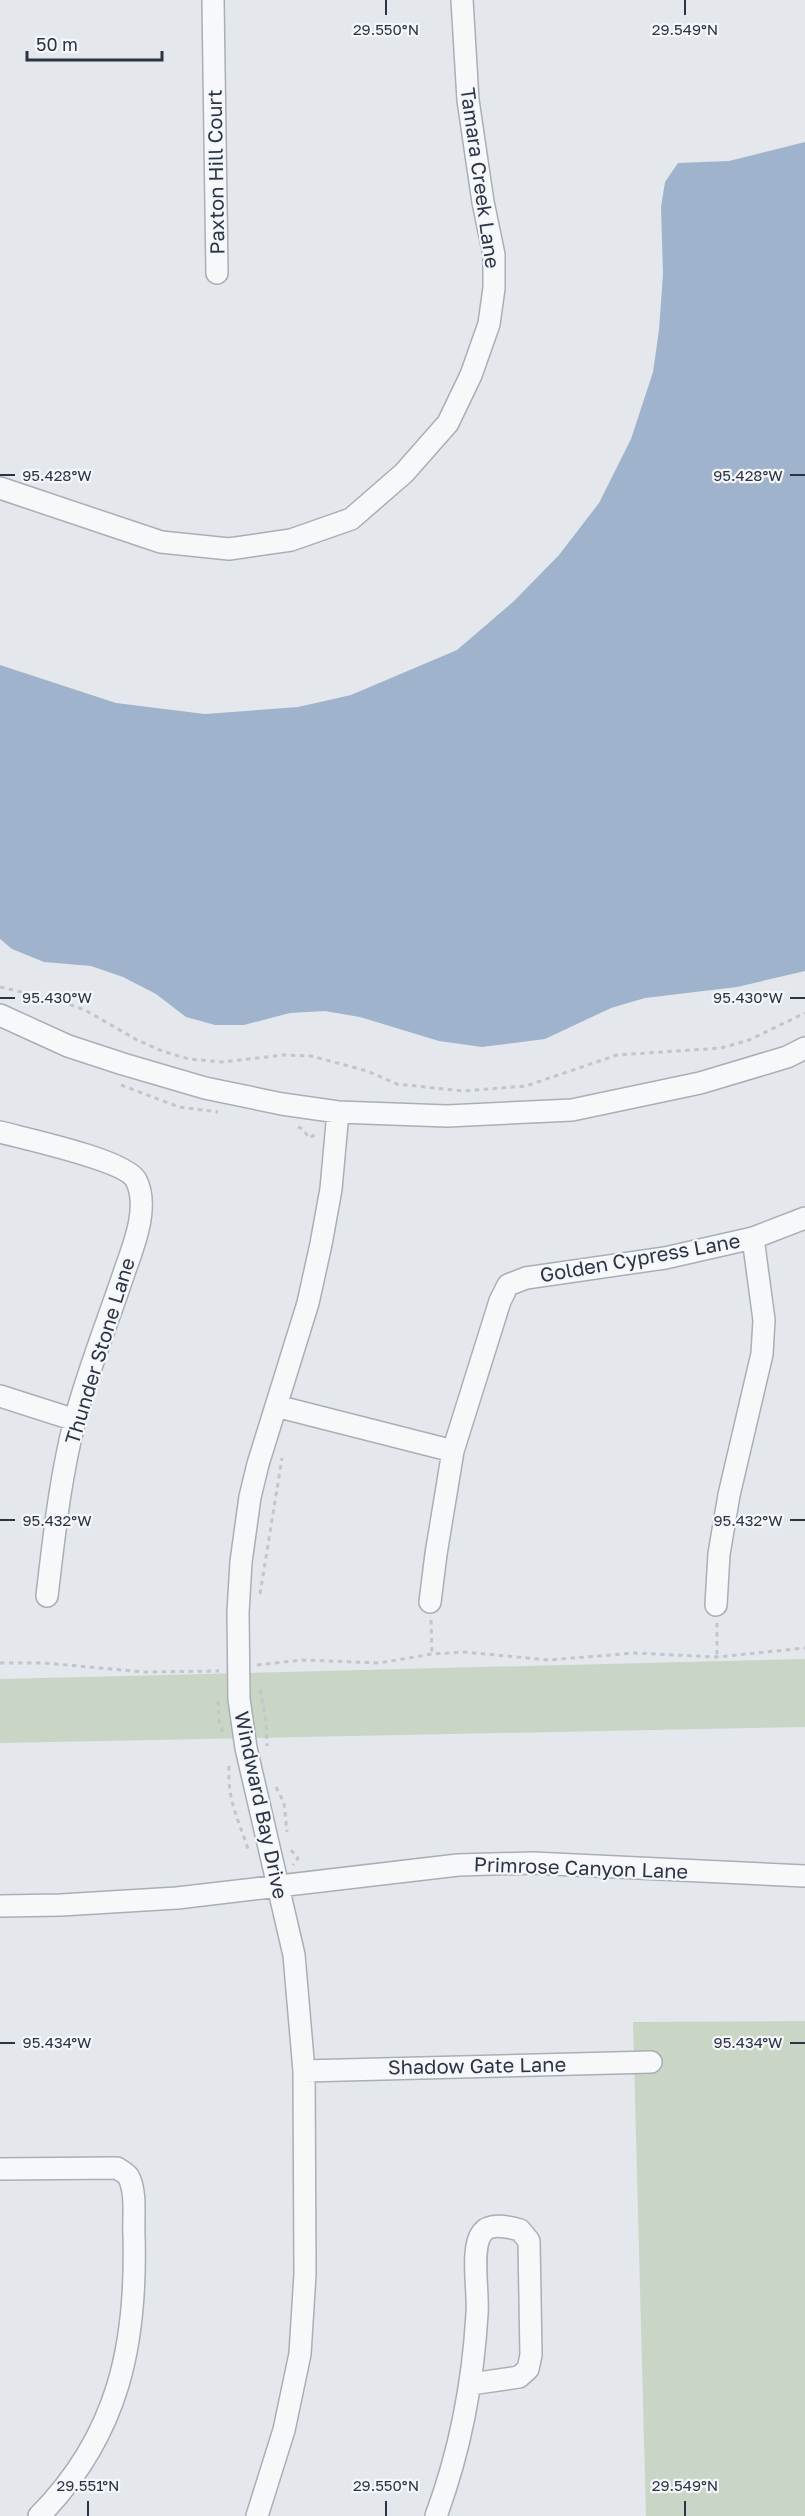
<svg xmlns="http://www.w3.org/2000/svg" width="805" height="2516" font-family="'Golos Text',sans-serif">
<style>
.green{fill:#c9d6c5}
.water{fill:#9fb4cc}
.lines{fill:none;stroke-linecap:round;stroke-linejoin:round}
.minor-casing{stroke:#a9aeb7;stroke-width:24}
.path{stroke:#c2c5cb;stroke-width:3;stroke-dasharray:4.5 4.5;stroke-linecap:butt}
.minor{stroke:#f7f8fa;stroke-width:21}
.ticks{fill:none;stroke:#2b3445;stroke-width:2}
.labels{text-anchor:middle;stroke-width:4.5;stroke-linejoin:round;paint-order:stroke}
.street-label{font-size:20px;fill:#2b3445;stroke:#f4f6f9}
.ticks-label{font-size:15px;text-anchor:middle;fill:#2b3445;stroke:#f4f6f9;stroke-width:4.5;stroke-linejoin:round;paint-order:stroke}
</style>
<rect width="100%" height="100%" fill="#e4e7ec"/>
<path class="green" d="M805,1659V1727L0,1743V1679Z
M805,2021V2516H646L633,2022Z"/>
<path class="water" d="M805,142V971L737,987L645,998L611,1008L545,1039L482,1047L439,1041L360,1017L325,1011L290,1013L244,1025H215L186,1017L156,994L123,977L91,966L44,962L12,949L0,939V665L116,703L205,714L298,707L351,695L457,650L514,601L559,555L599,503L631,439L653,372L659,330L663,274L661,207L665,182L678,163L729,161Z"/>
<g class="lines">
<defs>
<path id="minor" d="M213,0L217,273
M0,488L161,542L229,549L291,540L351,519L404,473L448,423L471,375L489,324L494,288V255L483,202L468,100L462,0
M0,1015L68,1046L123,1064L205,1088L282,1104L338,1112L447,1116L572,1110L700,1083L787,1057L805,1048
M0,1132C26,1139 125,1160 136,1180C150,1207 133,1247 124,1273C108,1321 88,1370 75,1420C60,1478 54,1537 47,1596
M0,1396L75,1420
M276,1406L453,1451
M430,1602L436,1554L453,1451L500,1301L508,1285L526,1278L665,1258L753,1238L805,1218
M716,1605L719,1554L729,1495L762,1354L764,1320L753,1238
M0,1906L61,1905L177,1898L458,1865L533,1863L805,1876
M304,2071L651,2062
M0,2169L117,2168C120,2170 126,2173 128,2176C137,2191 133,2218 134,2235C137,2344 119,2435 39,2516
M257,2516L284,2430L300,2354L305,2274L304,2071L294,1955L246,1748L239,1699L238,1612L241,1562L250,1497L258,1464L308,1303L321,1244L331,1189L338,1112
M436,2516C460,2451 473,2383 477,2314C479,2294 470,2248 482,2233C490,2222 509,2227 520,2230L529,2241L531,2355L528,2369L519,2377L471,2384"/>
</defs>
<use href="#minor" class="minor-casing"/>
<path class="path" d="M0,987L60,1001L85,1010L137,1040L162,1051L189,1059L222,1062L283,1055L311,1056L367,1071L397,1084L463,1091L526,1086L617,1055L721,1048L749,1040L805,1013
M121,1085L179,1107L218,1112
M298,1127L303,1129L309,1138L318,1133
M260,1594L282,1458
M431,1620L432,1654
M717,1623V1657
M0,1663H45L144,1672L219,1671
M257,1665L303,1660L379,1663L432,1654L464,1652L549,1660L634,1653L717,1657L805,1648
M260,1690L266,1720L267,1746
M218,1701L219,1720L223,1733
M229,1766C227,1800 238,1818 248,1849
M276,1787L284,1803L287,1832
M291,1850L298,1858L293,1865"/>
<use href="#minor" class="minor"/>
</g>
<path class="ticks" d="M386,0V15M685,0V15M0,475H15M790,475H805M0,998H15M790,998H805M0,1520H15M790,1520H805M0,2043H15M790,2043H805M88,2501V2516M386,2501V2516M685,2501V2516"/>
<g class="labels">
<g class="street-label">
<text transform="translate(216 172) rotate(-91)" y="7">Paxton Hill Court</text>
<text transform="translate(480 178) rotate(82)" y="7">Tamara Creek Lane</text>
<text transform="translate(640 1258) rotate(-10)" y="7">Golden Cypress Lane</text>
<text transform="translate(100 1351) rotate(-73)" y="7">Thunder Stone Lane</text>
<text transform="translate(261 1805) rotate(78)" y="7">Windward Bay Drive</text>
<text transform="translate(581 1868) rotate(2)" y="7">Primrose Canyon Lane</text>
<text transform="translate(477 2066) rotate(-1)" y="7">Shadow Gate Lane</text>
</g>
</g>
<g class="ticks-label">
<text x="386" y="35">29.550°N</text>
<text x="685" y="35">29.549°N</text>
<text x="748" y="481">95.428°W</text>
<text x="57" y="481">95.428°W</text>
<text x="748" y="1003">95.430°W</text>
<text x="57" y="1003">95.430°W</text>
<text x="748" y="1526">95.432°W</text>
<text x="57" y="1526">95.432°W</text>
<text x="57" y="2048">95.434°W</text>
<text x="748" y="2048">95.434°W</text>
<text x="88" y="2491">29.551°N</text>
<text x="386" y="2491">29.550°N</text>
<text x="685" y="2491">29.549°N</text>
</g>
<path d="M27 51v9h135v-9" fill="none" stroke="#2b3445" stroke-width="3"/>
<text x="36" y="51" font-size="18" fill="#2b3445" stroke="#f4f6f9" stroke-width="4.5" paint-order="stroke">50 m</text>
</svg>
